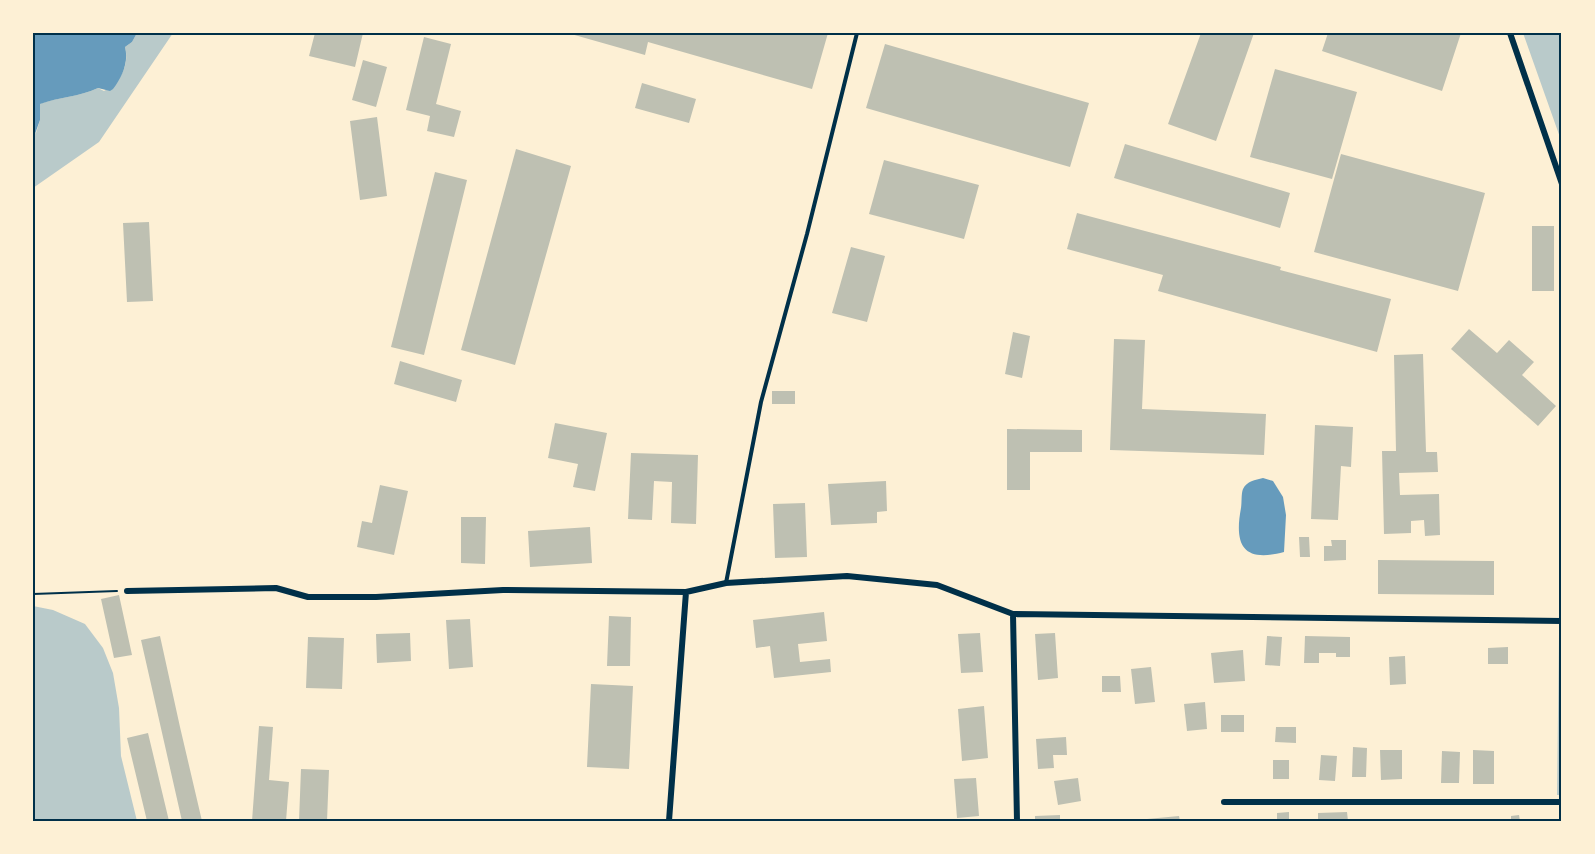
<svg xmlns="http://www.w3.org/2000/svg" width="1595" height="854" font-family="Commissioner,sans-serif">
<style>
.green{fill:#b9caca}
.water{fill:#669bbc}
.building{fill:#bec0b2}
.lines{fill:none;stroke-linecap:round;stroke-linejoin:round}
.path{stroke:#003049;stroke-width:2}
.service{stroke:#003049;stroke-width:4}
.minor{stroke:#003049;stroke-width:6}
.neatline{fill:none;stroke:#003049;stroke-width:2}
</style>
<rect width="100%" height="100%" fill="#fdf0d5"/>
<path class="green" d="M137,33H173L99,142L33,188V135L36,133L40,120L39,104C59,97 79,97 98,88L104,91C120,83 130,65 125,47L132,42Z
M1523,33H1562V143Z
M33,606L53,610L85,624L103,648L113,673L119,708L121,756L137,821H33Z
M1559,634H1562V795H1557Z"/>
<path class="water" d="M33,33H137L132,42L125,47C129,62 122,77 113,89L110,91L98,88C79,97 59,97 40,104V120L35,134L33,135Z
M1263,478L1273,481L1283,497L1286,515L1284,552C1243,563 1234,545 1241,508C1242,502 1241,494 1243,489C1247,481 1255,480 1263,478Z"/>
<path class="building" d="M315,33H363L355,67L309,56Z
M828,33L812,89L648,42L645,55L571,34Z
M1201,33H1254L1216,141L1168,124Z
M1328,33H1461L1442,91L1322,51Z
M424,37L451,44L436,104L461,111L454,137L427,131L430,116L406,110Z
M885,44L1089,103L1070,167L866,108Z
M363,60L387,67L376,107L352,100Z
M1275,69L1357,92L1332,179L1250,157Z
M642,83L696,99L689,123L635,108Z
M377,117L387,196L360,200L350,121Z
M1125,144L1290,193L1280,228L1114,178Z
M516,149L571,166L515,365L461,350Z
M1341,154L1485,193L1458,291L1314,252Z
M884,160L979,185L964,239L869,214Z
M435,172L467,180L424,355L391,347Z
M1077,213L1281,267L1280,270L1391,299L1377,352L1158,291L1163,275L1067,249Z
M149,222L153,301L127,302L123,223Z
M1532,226H1554V291H1532Z
M851,247L885,256L867,322L832,313Z
M1469,329L1497,353L1509,340L1534,362L1522,375L1556,406L1538,426L1451,349Z
M1013,332L1030,336L1022,378L1005,374Z
M1114,339L1145,340L1142,409L1266,414L1264,455L1110,450Z
M1423,354L1426,452H1437L1438,472L1399,473L1400,495L1439,494L1440,535L1425,536L1424,520L1411,521V533L1384,534L1382,451H1396L1394,355Z
M400,361L462,380L456,402L394,384Z
M772,391H795V404H772Z
M555,423L607,433L595,491L573,487L578,464L548,458Z
M1315,425L1353,427L1351,467L1341,466L1338,520L1311,519Z
M1007,429L1082,430V452H1030V490H1007Z
M631,453L698,455L696,524L671,523L672,482L654,481L652,520L628,519Z
M886,481L887,511L877,512V523L831,525L828,484Z
M380,485L408,491L394,555L357,547L362,521L372,523Z
M805,503L807,557L775,558L773,504Z
M461,517H486L485,564L461,563Z
M590,527L592,563L530,567L528,531Z
M1299,537H1309L1310,557H1300Z
M1331,540H1346V560L1324,561V546H1332Z
M1378,560L1494,561V595L1378,594Z
M119,595L132,655L114,658L101,599Z
M824,612L827,641L798,644L800,662L830,659L831,672L774,678L770,646L756,648L753,620Z
M609,616L631,617L630,666H607Z
M470,619L473,667L449,669L446,620Z
M410,633L411,661L377,663L376,634Z
M980,633L983,672L961,673L958,634Z
M1055,633L1058,678L1038,680L1035,634Z
M160,636L180,727L202,821H182L141,640Z
M1267,636L1282,637L1280,666L1265,665Z
M1305,636L1350,637V657H1336V653H1319V663H1304Z
M308,637L344,638L342,689L306,688Z
M1508,647V664H1488V648Z
M1243,650L1245,681L1214,683L1211,653Z
M1405,656L1406,684L1390,685L1389,657Z
M1151,667L1155,702L1135,704L1131,669Z
M1102,676H1120L1121,692H1102Z
M591,684L633,686L629,769L587,767Z
M1205,702L1207,729L1187,731L1184,704Z
M984,706L988,758L962,761L958,709Z
M1221,715H1244V732H1221Z
M259,726L273,727L269,780L289,782L286,821H252Z
M1276,727H1296V743L1275,742Z
M148,733L169,821H147L127,738Z
M1066,737L1067,755H1053L1054,768L1038,769L1036,739Z
M1353,747L1367,748L1366,777H1352Z
M1380,750H1402V779L1381,780Z
M1473,750L1494,751V784H1473Z
M1442,751L1460,752L1459,783H1441Z
M1321,755L1337,756L1335,781L1319,780Z
M1273,760H1289V779H1273Z
M301,769L329,770L327,821H299Z
M976,778L979,816L957,818L954,779Z
M1078,778L1081,801L1058,805L1054,781Z
M1289,812V821H1277V813Z
M1347,812L1348,821H1318V813Z
M1060,815V821H1035V816Z
M1519,815L1520,821H1511V816Z
M1179,816L1180,821H1147V819Z"/>
<g class="lines">
<path class="path" d="M33,594L117,591"/>
<path class="service" d="M726,583L761,402L807,234L857,33"/>
<path class="minor" d="M1510,33L1562,184
M127,591L276,588L308,597H376L503,590L686,592L726,583L847,576L937,585L1013,614L1562,621
M1013,614L1017,821
M1224,802H1562
M669,821L686,592"/>
</g>
<rect width="1595" height="854" fill="none" stroke="#fdf0d5" stroke-width="69"/>
<rect x="34" y="34" width="1526" height="786" class="neatline"/>
</svg>
